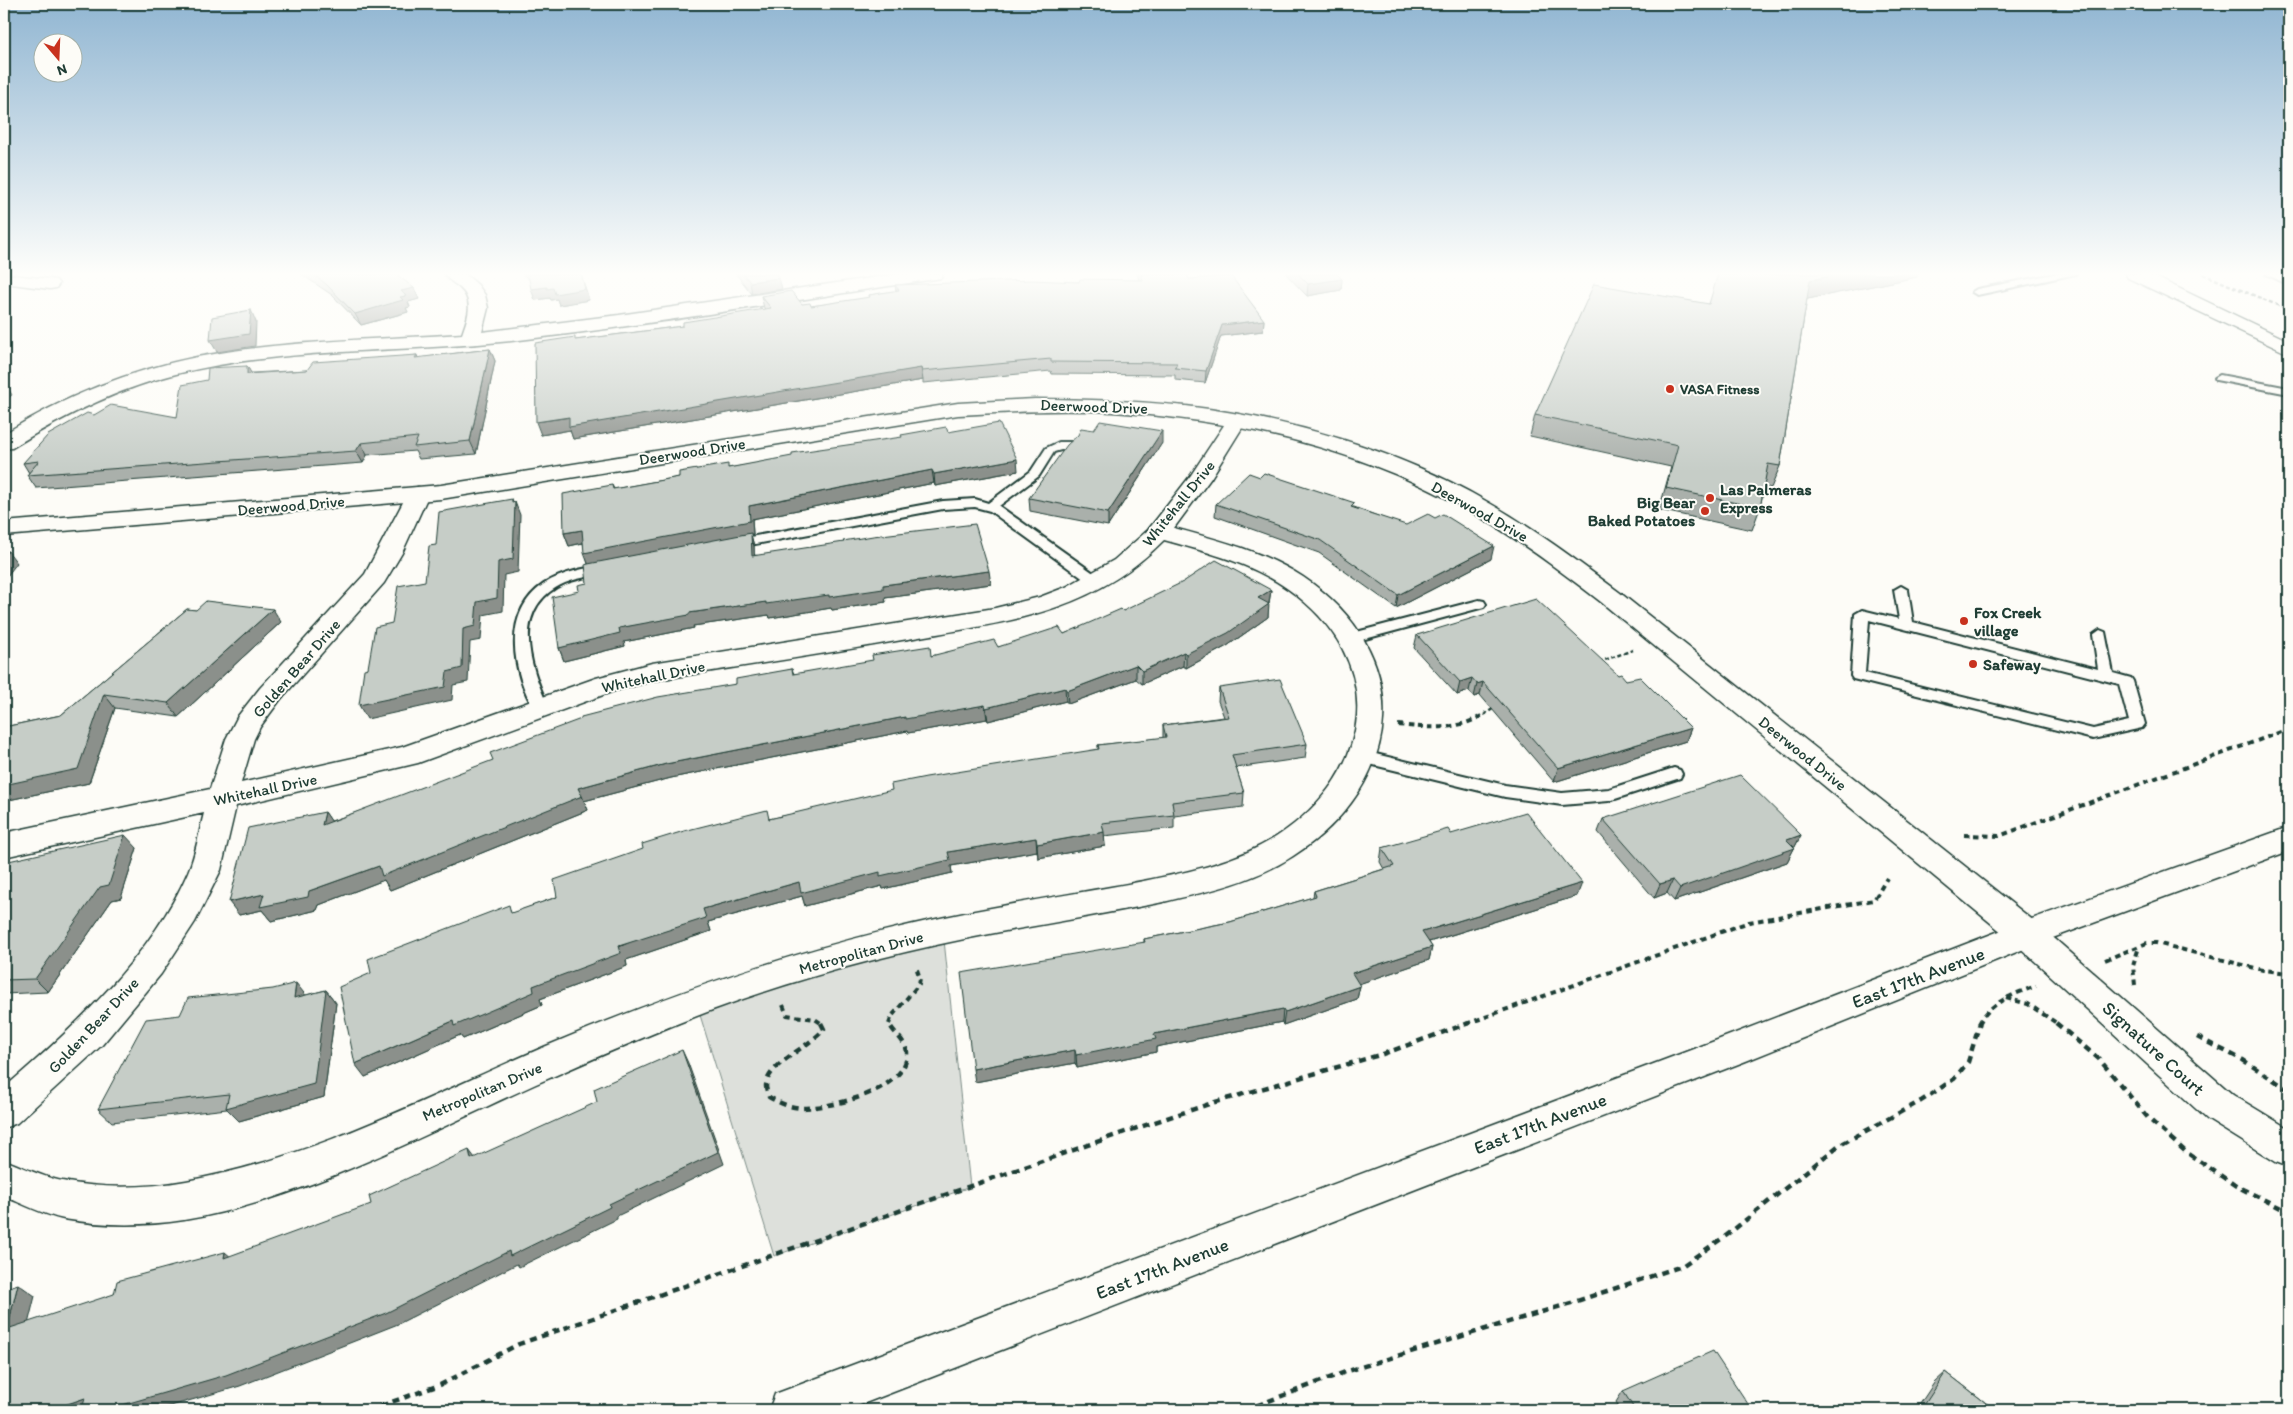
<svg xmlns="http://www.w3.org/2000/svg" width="2293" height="1414" font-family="Itim,sans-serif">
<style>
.green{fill:#dde0db;stroke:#7e8e88}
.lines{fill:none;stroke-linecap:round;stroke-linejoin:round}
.service-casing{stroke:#1f3d34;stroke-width:4}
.minor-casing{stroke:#1f3d34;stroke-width:3}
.tertiary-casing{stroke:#1f3d34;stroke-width:3}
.secondary-casing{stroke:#1f3d34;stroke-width:3}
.path-far2{stroke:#1f3d34;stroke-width:2.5;stroke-dasharray:4 2.5;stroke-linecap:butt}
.path-far1{stroke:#1f3d34;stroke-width:4;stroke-dasharray:5.5 4.5;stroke-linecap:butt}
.path{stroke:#1f3d34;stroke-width:4.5;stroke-dasharray:7 5.5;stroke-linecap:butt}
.service{fill:#fdfcf7;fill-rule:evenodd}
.minor{fill:#fdfcf7;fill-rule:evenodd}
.tertiary{fill:#fdfcf7;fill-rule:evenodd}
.secondary{fill:#fdfcf7;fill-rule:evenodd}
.wall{fill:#aab0ab;stroke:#1f3d34}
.shaded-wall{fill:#8b908b;stroke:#1f3d34}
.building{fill:#c6cdc7;stroke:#1f3d34}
.poi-dot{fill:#c8321e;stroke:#fdfcf7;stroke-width:2}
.labels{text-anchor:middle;stroke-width:4;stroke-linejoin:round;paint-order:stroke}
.far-poi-label{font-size:14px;font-weight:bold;fill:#1f3d34;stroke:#fdfcf7;text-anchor:start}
.street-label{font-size:16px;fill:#1f3d34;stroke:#fdfcf7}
.poi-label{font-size:16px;font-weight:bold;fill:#1f3d34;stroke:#fdfcf7;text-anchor:start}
.near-street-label{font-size:19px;fill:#1f3d34;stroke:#fdfcf7}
</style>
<rect width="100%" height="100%" fill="#fdfcf7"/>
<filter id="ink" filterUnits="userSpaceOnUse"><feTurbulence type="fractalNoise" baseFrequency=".02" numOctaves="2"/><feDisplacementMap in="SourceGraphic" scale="10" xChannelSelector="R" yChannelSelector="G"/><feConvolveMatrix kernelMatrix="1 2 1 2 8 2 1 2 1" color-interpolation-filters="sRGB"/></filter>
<g filter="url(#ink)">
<path class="green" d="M943,931L970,1187L774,1256L696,1002Z"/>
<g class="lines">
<defs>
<path id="service" d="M2054,274H2076L1977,295L1972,292L1977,289Z
M2266,274H2280L2289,279V285Z
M2220,375L2289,388V394L2216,380L2215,378Z
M1059,442H1071L1077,446L1075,448L1061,450L1054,452L1039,476L999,506L1102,579L1104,582L1102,585H1092L990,511L975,507L943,509L734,548L728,544L734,540L943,501L975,499L988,503L1031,471L1046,448Z
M606,565L613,569L611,572C595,576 580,577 565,583C510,607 529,666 549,708L546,712H536C512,673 501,613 544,584C562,572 585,568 606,565Z
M1901,586L1908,590L1913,622L2098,669L2093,635L2100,630L2105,632L2113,673L2131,678L2133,681L2145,724L2142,728L2093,739L1853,679L1851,676L1855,614L1862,610L1899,619L1894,590ZM1869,620L2119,684L2129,721L2093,729L1865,673Z
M1479,600L1484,601L1486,604L1484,607L1350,643L1343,638L1345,635Z
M1363,751L1505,785L1562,793L1609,789L1674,768L1680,770L1682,774L1680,778L1609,801L1562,805L1505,797L1357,761L1355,757L1357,753Z"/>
<path id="minor" d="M4,274L50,279L56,280L59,284L56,288L50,289L4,283Z
M445,274H465L478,285L485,295L488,308L482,332L619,315L898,274H943L941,278L935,279C794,300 653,325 511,341C400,353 285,347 176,374C117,389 63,416 12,448L4,449V434C63,397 128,371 197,357C284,340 374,340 462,334C468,317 475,301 459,287C454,283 448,280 445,274Z
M1237,414L1244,416L1247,420L1211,478L1174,528C1219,540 1265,552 1303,577C1418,654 1405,784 1293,856C1252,883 1202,893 1154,904C1103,914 1052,923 1000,932C904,950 807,975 715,1009C654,1032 595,1058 536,1084C427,1133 302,1201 184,1220C145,1226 103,1226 64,1219C44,1215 23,1204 4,1196V1160C23,1167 43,1177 62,1181C102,1189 147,1188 186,1181C312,1159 428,1097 544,1047C692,984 843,934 1002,906C1046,898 1090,891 1133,883C1183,873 1233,864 1276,837C1376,772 1388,660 1288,589C1251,563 1207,552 1164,540C1089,616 1002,622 902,640C819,655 735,667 652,681L614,691L418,763L236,806L221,870L195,922L161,974L102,1045L17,1123L4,1128V1088C74,1028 151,957 188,872C196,854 199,832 204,813L4,857V833L210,789L226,739L238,716L260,688L365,574L410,489L418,487L426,489L429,494L402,553L384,583L280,700L260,727L254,739L241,783L402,747L596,678L652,663L995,608L1040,597L1066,587L1114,560L1148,530L1191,475L1230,416Z
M2027,921L2039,925L2233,1095L2289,1129V1167L2276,1162L2207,1119L2015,943L2011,934L2015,925Z"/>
<path id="tertiary" d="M1035,399C1086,399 1136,401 1186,406C1286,418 1397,450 1484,500C1532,527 1575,559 1619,592L2039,925L2043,934L2039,943L2027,947L2015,943L1601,602C1558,569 1515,537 1468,510C1360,448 1236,420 1113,412C1061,409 1010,412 958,415L441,499L4,536V522L441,485L958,403Z"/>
<path id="secondary" d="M2126,274H2149L2289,341V354L2128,278Z
M2289,827V851L2039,943L1746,1061L847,1410H769L775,1394L791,1388L1720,1039L2015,925Z"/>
</defs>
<use href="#service" class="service-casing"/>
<use href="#minor" class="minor-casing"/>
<use href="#tertiary" class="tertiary-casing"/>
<use href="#secondary" class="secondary-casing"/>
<path class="path-far2" d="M2203,274L2289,310
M1599,662L1633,650
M1484,715L1494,708"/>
<path class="path-far1" d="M1398,725C1428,728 1460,731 1486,713
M1964,835L1999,836L2289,729
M2105,960L2147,943H2156L2263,970L2289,973
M2135,985L2133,966L2139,947
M2006,998L2028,1004L2058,1024
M783,1005L787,1015L815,1019L822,1024
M889,1024L892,1016L919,984L920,978L916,967
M1466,1024L1749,922L1874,900L1887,878
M1979,1024C1990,1002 2014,994 2036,986"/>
<path class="path" d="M821,1023L824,1029C811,1046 767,1064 766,1086C766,1089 768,1094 769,1097C779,1103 789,1107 802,1108C829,1108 909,1091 907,1052C906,1041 893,1033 889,1023
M2056,1023L2099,1059L2149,1119L2186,1152L2236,1186L2289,1212
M2197,1037L2243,1060L2289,1090
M369,1410L440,1385L519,1344L1125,1132L1212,1103L1383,1054L1469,1023
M1245,1410L1348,1371L1571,1303L1682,1266L1727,1235L1838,1146L1921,1101L1954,1079L1968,1062L1980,1023"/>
<use href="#service" class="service"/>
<use href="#minor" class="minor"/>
<use href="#tertiary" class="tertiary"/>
<use href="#secondary" class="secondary"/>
</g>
<path class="wall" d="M301,274H396L419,299L408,302L410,307L406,308L408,312L361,325L332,295Z
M522,274H581L589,300L559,305L557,299L551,300L550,298L535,300L529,279Z
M736,274H776L779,278L782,289L752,294Z
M1137,274H1187L1189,279L1264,320L1263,331L1221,336L1205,383L1175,380V375L1052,374L1051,371L923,383V380L573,439L570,430L541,435L576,340L683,326L765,309L764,308L761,296L811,306L870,298L869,295L896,291L895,285L1079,282L1139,280Z
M1286,274H1337L1342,279L1341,290L1307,296Z
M1917,277L1807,299L1780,466L1771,488L1764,487L1760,508L1752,530L1659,510L1671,467L1530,436L1535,415L1708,304Z
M490,349L495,361L476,454L419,459L415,451L367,455L363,463L36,488L27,475L29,473L23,463L94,415L177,417L207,380L247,366L251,373L307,370L417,355L418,358Z
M948,432L1018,471L935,486L934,483L752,519L753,534L751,535L754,546V555L991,584L885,598L886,602L832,610L831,608L770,618L769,615L693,626L694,628L624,642L625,646L564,661L559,648L579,591L587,583L588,564L583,543L569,546L564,533L612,485L614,489L729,468Z
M1162,443L1108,526L1030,511L1029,498Z
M1216,504L1354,507L1491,559L1396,608L1319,553L1215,516Z
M1271,590L1269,603L1268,604V617L1227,646L1186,668L1183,666L1142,684L1136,679L1068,704L1066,701L988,721L987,719L908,733L907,731L671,778L584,801L588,810L390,890L384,880L319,905L317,910L271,921L262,910L239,915L325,812L331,821L736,684L792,669L794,674L998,647L1064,634L1123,611Z
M187,609L281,622L178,717L115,708L89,783L4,801V727L61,715Z
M1417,635L1618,675L1626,680L1691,728L1686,741L1554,782L1480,695L1474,697L1469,691L1457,695L1414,648Z
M1219,688L1307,744L1305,758L1236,768L1244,793L1243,807L1174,816V828L1104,836L1105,846L1038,858L1037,851L951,866L952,873L883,889L882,886L805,906L802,896L708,922L711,931L626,960L627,966L540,999L542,1005L463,1039L460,1035L365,1077L513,913L769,819L1098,750V745L1163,738V725L1224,717L1218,701Z
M1603,819L1801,835L1787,862L1674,901L1667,893L1654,898L1598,832Z
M1451,834L1577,896L1429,942L1432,947L1429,960L1358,984L1360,986L1357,999L1283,1025L1282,1022L1156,1047V1052L1077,1068L1075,1063L975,1082L1144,942V939L1230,922L1313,897L1314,891L1384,869L1380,862L1382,848Z
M137,848L121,898L112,900L48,992L4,994V862Z
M326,990L336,1003L324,1097L239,1121L227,1109L112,1122L98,1109L180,1015L306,995Z
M1946,1372L1995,1410H1916L1934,1383Z
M1623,1391L1752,1410H1621L1616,1402Z"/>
<path class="shaded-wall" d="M581,274L589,300L559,305L557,299L551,300L550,298L535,300L531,289L547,287Z
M1841,274H1918L1917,277L1803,300L1810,280Z
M779,278L782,289L752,294L750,282Z
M1342,279L1341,290L1307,296L1308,284Z
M414,288L419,299L408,302L410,307L406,308L408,312L361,325L355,314L400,297L401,291Z
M251,310L256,322L255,346L217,352L210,340Z
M1264,320L1263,331L1221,336L1205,383L1206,371L1222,325Z
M490,349L495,361L476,454L470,441Z
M247,366L254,378L247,374Z
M921,368L923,380L573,439L570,430L541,435L536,422Z
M4,381L12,395L4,401Z
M1162,431V443L1108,526V513Z
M361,443L367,455L363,463L356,451Z
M1017,459L1018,471L935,486L934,474Z
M932,470L934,483L752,519L753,534L751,535L754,546L755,569L589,566L584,553L749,506Z
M512,499L515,507V502L520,515L518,572L504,575L503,611L483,615L481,640L470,642L468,682L453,685L452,700L367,719L359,705L447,672L463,629L498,562Z
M582,530L587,542L569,546L564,533Z
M1494,546L1491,559L1396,608L1398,595Z
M8,551L17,563L4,580V556Z
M989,571L991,584L885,598L886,602L832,610L831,608L770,618L769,615L693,626L694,628L624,642L625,646L564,661L559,648L619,628L689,613L883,585Z
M1271,590L1269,603L1257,612L1258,598Z
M1269,604L1268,617L1227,646L1186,668V654Z
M273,609L281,622L178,717L168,703Z
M1184,652L1183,666L1142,684V671Z
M1136,665V679L1068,704L1067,691Z
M1472,678L1469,691L1457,695L1460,682Z
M1483,682L1480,695L1474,697L1477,684Z
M1065,688L1066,701L988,721L986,708Z
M104,694L115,708L89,783L4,801V785Z
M985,705L987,719L908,733L907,731L671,778L584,801L578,788L666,764L905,717Z
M1691,728L1686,741L1554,782L1558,768Z
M582,796L588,810L390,890L384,880L319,905L317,910L271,921L262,910L239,915L229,902L264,894L309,891L379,866Z
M325,812L334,825H322Z
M1104,832L1105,846L1038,858L1037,844Z
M125,835L137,848L121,898L112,900L48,992L35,979Z
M1801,835L1787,862L1674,901L1680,888L1787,840Z
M1036,838L1037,851L951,866L952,873L883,889L882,886L805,906L802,896L708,922L711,931L626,960L627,966L540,999L542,1005L463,1039L460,1035L365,1077L355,1064L533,986L703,909L799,882L948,852Z
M1673,880L1667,893L1654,898L1660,884Z
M1582,883L1577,896L1419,945L1422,932Z
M1432,947L1429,960L1350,987L1352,973Z
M296,983L307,997L294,998Z
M1360,986L1357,999L1283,1025L1285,1012Z
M326,990L336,1003L324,1097L239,1121L226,1108Z
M1283,1009L1282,1022L1156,1047V1052L1077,1068L1076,1055L1154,1034Z
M682,1050L688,1063L724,1164L617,1216V1219L519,1267L517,1264L398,1324L240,1386L157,1410H105L509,1251L609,1204Z
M1075,1050V1063L975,1082L973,1069Z
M469,1150L478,1162L471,1159Z
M225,1252L239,1264L224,1258Z
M18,1284L35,1296L24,1340L7,1329Z
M85,1398L96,1410H50Z"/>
<path class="building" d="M313,274H396L414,288L401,291L406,296L400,297L403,300L355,314L326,284Z
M528,274H581L585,289L555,294L553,288L547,289V287L531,289Z
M743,274H776L779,278L750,282Z
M1141,274H1187L1189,279L1231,276L1264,320L1222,325L1206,371L1175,368L1177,363L1051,362V359L922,371L921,368L569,427V417L536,422L535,343L575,337V340L683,326V322L771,308L761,296L791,291L802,304L810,303L811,306L870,297L869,295L899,290L895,285L1032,280L1079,282L1080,279L1143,280Z
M1298,274H1337L1342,279L1308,284Z
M1718,274H1841L1810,280L1780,466L1768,464L1760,508L1666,488L1678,445L1535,415L1594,284L1709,304Z
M251,310L249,334L210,340L212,317Z
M490,349L470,441L414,447L418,437L361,443L356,451L27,475L39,461L23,463L48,435L87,413L94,415L111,405L177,417L182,385L207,380L208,368L247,366V374L307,370L313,362L417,355L415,358Z
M1100,421L1162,431L1108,513L1029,498L1067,445L1078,435L1081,428L1094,430Z
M999,423L1017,459L934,474L932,470L749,506L750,521L584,553L582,530L564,533L563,494L612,485L613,489L679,477V472L728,464V468L792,456V453L902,437L901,435L946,427L948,432Z
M1249,473L1260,477L1264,473L1355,503L1351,507L1406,525L1428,514L1435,518L1443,514L1494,546L1398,595L1320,540L1216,504Z
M512,499V503L515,502L513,559L498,562L497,598L477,602L475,626L463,629L462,668L447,672L445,687L359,705L364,669L368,668L375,627L392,623L398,586L425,581L429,546L436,545L439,512Z
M975,524L989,571L883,585V589L829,597V595L766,604V602L689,613V615L619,628L620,633L559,648L552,597L579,591L578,585L587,583L585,565L588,564L751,533L752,556L844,542L843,541L873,536Z
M4,551H8L4,556Z
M1216,560L1271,590L1258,598L1269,604L1228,633L1186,654L1184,652L1142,671L1136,665L1067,691L1065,688L986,708L985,705L905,719V717L666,764L578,788L582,796L382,876L379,866L309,891L308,897L260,907L264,894L229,902L248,828L325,812L322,825L493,760L490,753L581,719V717L658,697L736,684V679L792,669L793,674L873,660L872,655L930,646L931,656L994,640L998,647L1059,627L1064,634L1121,609L1123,611L1183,582Z
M1536,599L1618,675L1621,674L1626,680L1640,677L1691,728L1558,768L1483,682L1477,684L1472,678L1460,682L1417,635Z
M206,601L273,609L168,703L104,694L78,769L4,785V727L61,715L187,609L196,610Z
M1280,679L1307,744L1232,755L1244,793L1172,802L1174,815L1102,823L1104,832L1037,844L1036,838L948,852L950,860L880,876V872L801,893L799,882L703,909L706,918L619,946L621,953L533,986L534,992L454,1026L453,1021L355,1064L339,987L371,973L368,959L509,905L511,913L557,897L554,880L643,849L642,844L684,831L767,810L769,819L892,790L891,784L926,777L1099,749L1098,745L1166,737L1163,725L1229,717L1219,688Z
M1740,775L1801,835L1787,840L1795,848L1680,888L1673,880L1660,884L1603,819Z
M1526,812L1582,883L1422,932L1432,947L1352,973L1360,986L1285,1012L1283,1009L1154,1034L1156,1039L1076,1055L1075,1050L973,1069L961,973L1145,942L1144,939L1230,922L1316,896L1314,891L1394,866L1382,848L1448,829L1451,834Z
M125,835L109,885L100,887L35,979L4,980V862Z
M296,983L294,998L326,990L314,1084L226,1108L229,1094L98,1109L146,1019L180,1015L188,998L273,989Z
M682,1050L718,1152L609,1204L610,1207L510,1256L509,1251L386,1313L226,1375L105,1410H82L85,1398L50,1410H4V1289L18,1284L7,1329L114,1294L117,1281L225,1252L224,1258L371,1204L369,1196L469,1150L471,1159L597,1102L594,1089Z
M1713,1351L1752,1410H1635L1623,1391Z
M1946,1372L1995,1410H1921Z"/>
</g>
<linearGradient id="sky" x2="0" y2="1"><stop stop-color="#91b6d2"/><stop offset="0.58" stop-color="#fefefb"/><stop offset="1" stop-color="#fefefb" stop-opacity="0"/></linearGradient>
<rect width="2293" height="472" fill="url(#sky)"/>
<g class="poi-dot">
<circle cx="1670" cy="389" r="5"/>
<circle cx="1710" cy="498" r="5"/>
<circle cx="1705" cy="511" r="5"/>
<circle cx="1964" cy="621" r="5"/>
<circle cx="1973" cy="664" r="5"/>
</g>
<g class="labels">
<g class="far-poi-label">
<text x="1680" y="394">VASA Fitness</text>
</g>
<g class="street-label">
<text transform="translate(1094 406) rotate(2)" y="6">Deerwood Drive</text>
<text transform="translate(692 451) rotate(-9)" y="6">Deerwood Drive</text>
<text transform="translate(1178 503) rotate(-51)" y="6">Whitehall Drive</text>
<text transform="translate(291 505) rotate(-5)" y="6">Deerwood Drive</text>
<text transform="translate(1480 511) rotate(29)" y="6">Deerwood Drive</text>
<text transform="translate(296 668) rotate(-49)" y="6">Golden Bear Drive</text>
<text transform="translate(653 676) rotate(-12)" y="6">Whitehall Drive</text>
<text transform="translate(1803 753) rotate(39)" y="6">Deerwood Drive</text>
<text transform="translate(265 789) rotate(-12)" y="6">Whitehall Drive</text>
<text transform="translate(861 952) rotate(-15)" y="6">Metropolitan Drive</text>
<text transform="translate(93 1025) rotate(-47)" y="6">Golden Bear Drive</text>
<text transform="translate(482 1091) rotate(-23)" y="6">Metropolitan Drive</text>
</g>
<g class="poi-label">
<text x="1720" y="495">Las Palmeras<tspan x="1720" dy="18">Express</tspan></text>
<text x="1695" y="508" text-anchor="end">Big Bear<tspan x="1695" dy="18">Baked Potatoes</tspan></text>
<text x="1974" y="618">Fox Creek<tspan x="1974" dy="18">village</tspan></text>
<text x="1983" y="670">Safeway</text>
</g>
<g class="near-street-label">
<text transform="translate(1918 977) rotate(-21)" y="7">East 17th Avenue</text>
<text transform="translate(2154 1048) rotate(42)" y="7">Signature Court</text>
<text transform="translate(1540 1123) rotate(-21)" y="7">East 17th Avenue</text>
<text transform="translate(1162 1268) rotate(-21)" y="7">East 17th Avenue</text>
</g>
</g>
<rect width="2293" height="1414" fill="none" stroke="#fdfcf7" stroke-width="20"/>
<rect x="10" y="10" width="2273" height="1394" fill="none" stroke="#1f3d34" stroke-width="2" filter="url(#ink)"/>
<g transform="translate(58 58) rotate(161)"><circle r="24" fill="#fdfcf7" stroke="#a4b0a9"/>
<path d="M0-4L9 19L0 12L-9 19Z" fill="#c8321e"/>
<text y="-8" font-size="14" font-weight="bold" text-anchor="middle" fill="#1f3d34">N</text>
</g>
</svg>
